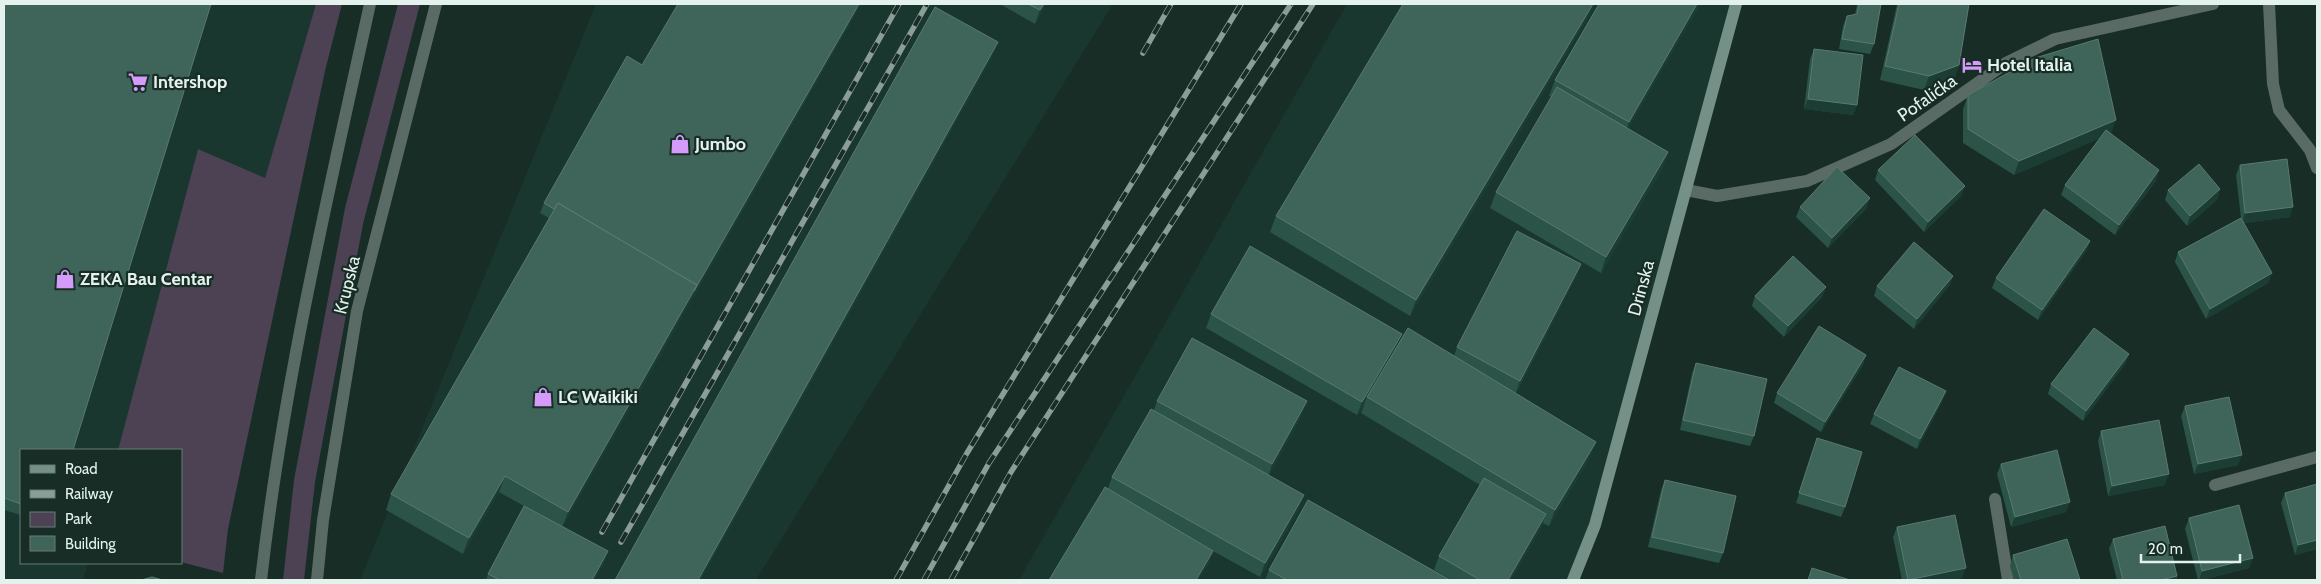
<svg xmlns="http://www.w3.org/2000/svg" width="2321" height="584" font-family="Cabin,sans-serif">
<style>
.built{fill:#19372e}
.green{fill:#4c4253}
.lines{fill:none;stroke-linecap:round;stroke-linejoin:round}
.minor{stroke:#5a6b65;stroke-width:12}
.tertiary{stroke:#5a6b65;stroke-width:12}
.secondary{stroke:#759187;stroke-width:12}
.rail-casing{stroke:#8b9d97;stroke-width:5.5}
.rail{stroke:#172d26;stroke-width:4;stroke-dasharray:11;stroke-linecap:butt}
.wall{fill:#2b5347}
.shaded-wall{fill:#1b3d33}
.building{fill:#3f6459;stroke:#597a70}
.labels{text-anchor:middle;stroke-width:4.5;stroke-linejoin:round;paint-order:stroke}
.poi-label{font-size:18px;font-weight:bold;fill:#e4f2ed;stroke:#172d26;text-anchor:start}
.street-label{font-size:18px;fill:#e4f2ed;stroke:#172d26}
</style>
<rect width="100%" height="100%" fill="#172d26"/>
<path class="built" d="M4,4H316L265,178L198,149L118,450H21V563H88L83,580H4Z
M596,4H1113L756,580H360Z
M1347,4H1736L1573,580H1019Z"/>
<path class="green" d="M316,4H342L325,71L228,529L223,573L181,562V450H118L198,149L265,178Z
M398,4H420L363,224L315,482L304,580H283L294,480L345,208Z"/>
<g class="lines">
<path class="minor" d="M2269,4L2273,84L2279,110L2310,150L2317,168
M1686,190L1717,196L1807,181L1891,144L2006,63L2055,39L2213,4
M2215,485L2317,457
M1995,499L2008,580"/>
<path class="tertiary" d="M261,580C283,386 328,195 370,4
M317,580L323,520L357,311L436,4"/>
<path class="secondary" d="M1573,580L1595,525L1736,4"/>
<defs>
<path id="rail" d="M1143,53L1171,4
M602,532L899,4
M621,542L927,4
M896,580L967,453L1241,4
M924,580L989,463L1291,4
M951,580L1011,472L1313,4"/>
</defs>
<use href="#rail" class="rail-casing"/>
<use href="#rail" class="rail"/>
</g>
<path class="wall" d="M4,4L21,450V515L4,510Z
M861,4L562,527L608,551L603,565L594,580H486L488,574L531,510L499,492L463,554L386,510L391,494L549,218L540,213L544,203L642,65Z
M1000,4H1046L1035,24Z
M1596,4L1410,316L1270,232L1276,216Z
M1599,4H1700L1628,129L1668,152L1662,169L1601,273L1490,208L1496,192L1552,97L1549,96L1555,80Z
M1857,4H1881L1874,44L1870,54L1839,49L1843,26L1847,16L1855,15Z
M1897,4H1969L1959,65L1954,79L1924,90L1880,80Z
M1814,49L1857,105L1853,115L1804,109L1810,59Z
M1968,95L2111,134L2156,181L2115,235L2061,195L2065,185L2100,138L2014,175L1963,143V109Z
M2240,165L2290,217L2244,223L2272,273L2268,283L2206,319L2175,262L2178,252L2241,218L2236,175Z
M1878,170L1965,186L1961,196L1924,232L1875,180Z
M2220,189L2217,200L2187,226L2165,200L2168,190Z
M1870,198L1866,209L1828,248L1796,217L1800,207Z
M2090,241L2086,251L2038,320L1992,288L1996,278Z
M1581,264L1576,277L1516,393L1590,458L1549,526L1543,523L1541,528L1511,580H1452L1434,570L1439,556L1480,485L1361,413L1365,403L1357,415L1206,328L1211,314L1454,356L1457,347Z
M1953,276L1949,286L1914,329L1874,296L1877,286Z
M1826,287L1822,297L1784,337L1752,306L1755,296Z
M2129,354L2125,364L2083,421L2048,394L2051,384Z
M1866,355L1863,365L1821,432L1774,403L1777,393Z
M1696,363L1754,436L1750,446L1680,430L1692,373Z
M1157,401L1302,415L1269,475L1299,509L1260,577L1213,551L1207,567L1108,488L1112,477L1154,410Z
M1942,402L1917,449L1870,424L1874,414Z
M2185,406L2238,465L2194,474L2181,416Z
M2101,431L2165,485L2108,496L2098,441Z
M1817,438L1845,507L1841,517L1796,503Z
M2001,464L2066,512L2011,527L1997,474Z
M1665,480L1723,553L1719,563L1648,547L1661,490Z
M2317,484V549L2295,555L2281,503L2285,493Z
M2189,518L2253,558L2249,568L2202,580H2198L2185,529Z
M1897,527L1962,578L1952,580H1902L1893,537Z
M2113,539L2177,576L2176,580H2117L2109,549Z
M2013,555L2080,580H2014L2010,566Z
M1269,570L1450,580H1265Z"/>
<path class="shaded-wall" d="M859,4H861L691,302L694,291Z
M1044,4H1046L1035,24L1040,10Z
M1593,4H1596L1410,316L1416,300Z
M1697,4H1700L1623,138L1629,122Z
M998,42L992,58L701,580H698Z
M1959,65L1954,79L1924,90L1929,76Z
M1808,99L1857,105L1853,115L1804,109Z
M2116,120L2111,134L2014,175L2019,161Z
M1668,152L1662,169L1601,273L1606,257Z
M2159,170L2156,181L2115,235L2119,225Z
M1965,186L1961,196L1924,232L1928,222Z
M2220,189L2217,200L2187,226L2190,216Z
M1870,198L1866,209L1828,248L1832,238Z
M2293,207L2290,217L2242,223L2245,213Z
M2090,241L2086,251L2038,320L2042,310Z
M1581,264L1576,277L1515,394L1520,381Z
M2272,273L2268,283L2206,319L2210,309Z
M1953,276L1949,286L1914,329L1917,319Z
M697,285L691,302L562,528L568,512Z
M1826,287L1822,297L1784,337L1788,326Z
M1402,334L1397,347L1367,397L1365,402L1357,415L1362,402Z
M2129,354L2125,364L2083,421L2086,411Z
M1866,355L1863,365L1821,432L1825,422Z
M1946,391L1942,402L1917,449L1920,439Z
M1307,401L1302,415L1268,478L1272,464Z
M1596,442L1590,458L1549,526L1555,510Z
M2242,455L2238,465L2194,474L2198,464Z
M2169,474L2165,485L2108,496L2112,486Z
M505,476L499,492L463,554L469,538Z
M1304,495L1299,509L1260,577L1265,563Z
M2070,502L2066,512L2011,527L2015,517Z
M1546,514L1541,528L1511,580H1508Z
M2317,540V549L2295,555L2298,545Z
M608,551L603,565L594,580H592Z
M1213,551L1207,567L1199,580H1196Z
M2253,558L2249,568L2202,580H2199L2202,571Z
M1966,568L1962,578L1952,580H1908Z
M2177,576L2176,580H2161Z"/>
<path class="building" d="M4,4H211L73,450H21V504L4,498Z
M678,4H859L694,291L697,285L558,203L554,209L544,203L627,56L642,65Z
M1028,4H1044L1040,10Z
M1403,4H1593L1416,300L1276,216Z
M1599,4H1697L1629,122L1555,80Z
M1859,4H1881L1874,44L1842,39L1847,16L1857,14Z
M1899,4H1969L1959,65L1929,76L1885,66Z
M935,7L998,42L698,580H615Z
M2098,39L2116,120L2019,161L1968,129V95L2035,58Z
M1814,49L1863,55L1857,105L1808,99Z
M1557,87L1668,152L1606,257L1496,192Z
M2106,130L2159,170L2119,225L2065,185Z
M1915,135L1965,186L1928,222L1878,170Z
M2287,159L2293,207L2245,213L2240,165Z
M2199,164L2220,189L2190,216L2168,190Z
M1837,167L1870,198L1832,238L1800,207Z
M558,203L697,285L568,512L505,476L469,538L391,494Z
M2044,209L2090,241L2042,310L1996,278Z
M2241,218L2272,273L2210,309L2178,252Z
M1517,231L1581,264L1520,381L1457,347Z
M1914,242L1953,276L1917,319L1877,286Z
M1250,246L1402,334L1362,402L1211,314Z
M1793,256L1826,287L1788,326L1755,296Z
M1819,326L1866,355L1825,422L1777,393Z
M1408,328L1596,442L1555,510L1367,397Z
M2094,328L2129,354L2086,411L2051,384Z
M1192,338L1307,401L1272,464L1157,401Z
M1696,363L1767,379L1754,436L1683,420Z
M1899,367L1946,391L1920,439L1874,414Z
M2229,397L2242,455L2198,464L2185,406Z
M1151,409L1304,495L1265,563L1112,477Z
M2159,420L2169,474L2112,486L2101,431Z
M1817,438L1862,452L1845,507L1799,493Z
M2057,450L2070,502L2015,517L2001,464Z
M1484,478L1546,514L1508,580H1480L1439,556Z
M1665,480L1736,496L1723,553L1652,537Z
M2317,484V540L2298,545L2285,493Z
M1105,487L1213,551L1196,580H1049Z
M1308,500L1450,580H1287L1269,570Z
M2239,505L2253,558L2202,571L2189,518Z
M524,506L608,551L592,580H500L488,574Z
M1955,515L1966,568L1908,580L1897,527Z
M2165,526L2177,576L2161,580H2123L2113,539Z
M2067,539L2080,580H2021L2013,555Z
M1812,568L1850,580H1808Z
M152,577L163,580H141Z"/>
<defs>
<symbol id="hotel-bare" viewBox="-9 -9 18 18"><path d="M-6-4.5h1.5V1H6V5H4.5V3h-9V5H-6ZM-4 0a1.8 1.8 0 1 1 3.6 0ZM.5 0V-2.5h3Q6-2.5 6 0Z" fill="#d59bfb" stroke="#172d26" stroke-width="2.5" paint-order="stroke"/></symbol>
<symbol id="supermarket-bare" viewBox="-9 -9 18 18"><path d="M-6-5.5h2.5l.6 2H6L4.5 2H-2.5L-4.4-4H-6ZM-1.5 3.2a1.3 1.3 0 1 0 .1 0ZM3 3.2a1.3 1.3 0 1 0 .1 0Z" fill="#d59bfb" stroke="#172d26" stroke-width="2.5" paint-order="stroke"/></symbol>
<symbol id="shop-bare" viewBox="-9 -9 18 18"><path d="M-5-2.5h2.3a2.7 3.5 0 0 1 5.4 0H5L5.5 6h-11ZM-1.5-2.5h3a1.5 2.3 0 0 0-3 0Z" fill="#d59bfb" stroke="#172d26" stroke-width="2.5" paint-order="stroke"/></symbol>
</defs>
<g fill-rule="evenodd">
<use href="#hotel-bare" x="1958" y="51" width="28" height="28"/>
<use href="#supermarket-bare" x="124" y="68" width="28" height="28"/>
<use href="#shop-bare" x="666" y="130" width="28" height="28"/>
<use href="#shop-bare" x="51" y="265" width="28" height="28"/>
<use href="#shop-bare" x="529" y="383" width="28" height="28"/>
</g>
<g class="labels">
<g class="poi-label">
<text x="1987" y="71">Hotel Italia</text>
<text x="153" y="88">Intershop</text>
<text x="695" y="150">Jumbo</text>
<text x="80" y="285">ZEKA Bau Centar</text>
<text x="558" y="403">LC Waikiki</text>
</g>
<g class="street-label">
<text transform="translate(1927 98) rotate(-35)" y="6">Pofalićka</text>
<text transform="translate(347 285) rotate(-76)" y="6">Krupska</text>
<text transform="translate(1641 288) rotate(-75)" y="6">Drinska</text>
</g>
</g>
<rect width="2321" height="584" fill="none" stroke="#e4f2ed" stroke-width="10"/>
<rect x="20" y="449" width="162" height="115" fill="#172d26" stroke="#697c76"/>
<rect x="30" y="465" width="25" height="8" fill="#759187" stroke="#697c76"/>
<text x="65" y="474" font-size="15" fill="#e4f2ed">Road</text>
<rect x="30" y="490" width="25" height="8" fill="#8b9d97" stroke="#697c76"/>
<text x="65" y="499" font-size="15" fill="#e4f2ed">Railway</text>
<rect x="30" y="512" width="25" height="15" fill="#4c4253" stroke="#697c76"/>
<text x="65" y="524" font-size="15" fill="#e4f2ed">Park</text>
<rect x="30" y="536" width="25" height="15" fill="#3f6459" stroke="#697c76"/>
<text x="65" y="549" font-size="15" fill="#e4f2ed">Building</text>
<path d="M2141 554v8h99v-8" fill="none" stroke="#e4f2ed" stroke-width="2.5"/>
<text x="2148" y="554" font-size="15" fill="#e4f2ed" stroke="#172d26" stroke-width="4" paint-order="stroke">20 m</text>
</svg>
